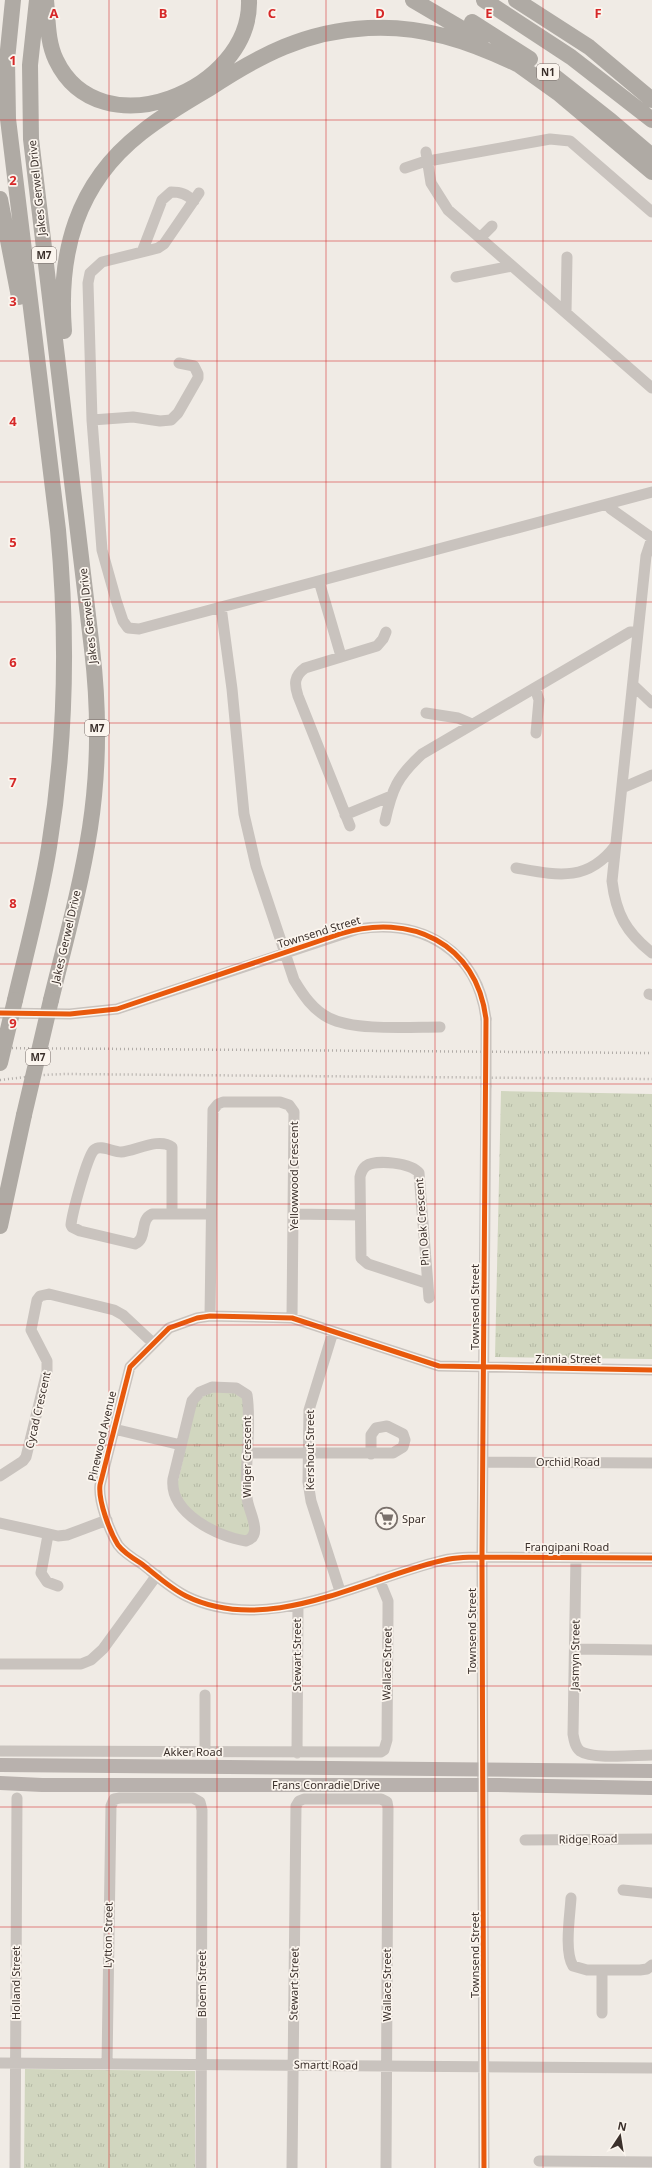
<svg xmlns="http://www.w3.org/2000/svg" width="652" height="2168" font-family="'Noto Sans',sans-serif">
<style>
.park{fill:url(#park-tufts)}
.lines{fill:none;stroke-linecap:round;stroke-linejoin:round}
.minor{stroke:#c9c3be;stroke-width:11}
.major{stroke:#b8b1ad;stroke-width:14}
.highway{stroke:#afaaa4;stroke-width:16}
.rail{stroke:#b1aca8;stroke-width:2.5;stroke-dasharray:1 3;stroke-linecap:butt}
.minor-bridge{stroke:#c9c3be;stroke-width:11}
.highway-bridge{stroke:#afaaa4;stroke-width:16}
.cycleway-casing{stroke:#fbf5ee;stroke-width:8}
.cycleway{stroke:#e8590c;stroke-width:5}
.grid{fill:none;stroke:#d62828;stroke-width:1;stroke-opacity:0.55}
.labels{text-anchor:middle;stroke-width:3.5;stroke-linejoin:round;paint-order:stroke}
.shield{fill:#fbf5ee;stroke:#756b66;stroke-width:1}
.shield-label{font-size:10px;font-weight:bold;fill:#3b302b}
.street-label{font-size:11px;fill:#3b302b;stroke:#fbf5ee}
.poi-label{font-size:11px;fill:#3b302b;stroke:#fbf5ee;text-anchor:start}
.grid-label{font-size:13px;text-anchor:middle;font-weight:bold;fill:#d62828;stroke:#fbf5ee;stroke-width:3.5;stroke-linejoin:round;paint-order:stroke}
</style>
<defs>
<pattern id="park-tufts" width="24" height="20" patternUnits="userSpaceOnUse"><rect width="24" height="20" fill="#d1d6bf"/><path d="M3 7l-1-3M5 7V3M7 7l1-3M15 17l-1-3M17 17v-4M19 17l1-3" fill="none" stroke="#b4b8a4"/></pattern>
</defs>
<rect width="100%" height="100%" fill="#f0ebe5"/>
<path class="park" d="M501,1091L652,1094V1359L495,1357Z
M237,1391L243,1396L252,1527L248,1537L219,1530L186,1507L176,1490L196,1403L208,1392Z
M25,2069L195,2071V2168H24Z"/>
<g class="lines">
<path class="minor" d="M426,152L431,183L448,210L652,388
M405,168L423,162L550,139L570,141L652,212
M199,193L164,244L158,248L102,262L90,273L88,283L92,420L102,550L116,600L123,621L128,628L139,629L652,492
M480,238L492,226
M142,252L162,200L171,192C181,192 186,194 194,201
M456,277L512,266
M566,313L567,257
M92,420L133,417L160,421L171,420L178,413L198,378V374L194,366L179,363
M607,504L611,509L652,538
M652,538L646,556L612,881C616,914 626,932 652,953
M319,581L341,656
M221,607L232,689L244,814L256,866L294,980C303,995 313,1010 329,1018C355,1031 410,1027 440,1027
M633,685L652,703
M535,688L539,700L536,733
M426,713L458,718L472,724
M622,788L652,775
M345,815L391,796
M385,821C392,789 397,777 422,754L630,632H638
M350,826L298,696C294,684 294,676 305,668L377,646L383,639L386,632
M516,868C556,875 587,883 615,846
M649,994L652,995
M0,1013L70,1014L117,1009L358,929C423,919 478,951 486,1019
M172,1213V1147C159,1137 135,1151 121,1152C113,1152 100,1144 94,1150C87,1157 72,1214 71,1225L72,1227L80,1231L135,1244C148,1238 139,1220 152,1214H211
M294,1214L359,1215
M426,1283L368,1264L361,1258L360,1177C361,1172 362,1169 366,1166C376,1159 412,1163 419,1173L429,1298
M210,1316L213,1110L218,1104L223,1102H280L289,1105L294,1112L292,1318
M333,1332L309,1410L308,1482L311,1501L340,1591
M652,1370L439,1366L292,1318L210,1316L197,1318L169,1328L130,1367L100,1485C98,1501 110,1532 118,1545C124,1553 134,1559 142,1564C156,1575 170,1588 186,1596C267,1636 361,1580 440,1561C454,1557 468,1557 482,1557L652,1558
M212,1387L236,1388L247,1395C252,1426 244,1466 247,1497C247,1510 265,1535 246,1541C218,1537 169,1513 173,1479L192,1401L200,1392Z
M114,1429L181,1445
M247,1453H393L403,1447L405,1440L403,1434L387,1426L376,1428L371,1435V1454
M484,1462L652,1463
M0,1476L23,1461L26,1457L47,1371V1361L31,1330L37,1300L40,1296L49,1294L114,1310L123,1315L153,1343
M0,1523L58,1536L67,1535L107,1520
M48,1535L41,1573L47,1582L58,1586
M576,1557L573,1734C574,1740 575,1747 580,1751C593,1760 636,1755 652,1755
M575,1649L652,1650
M0,1664H81L91,1660L103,1649L157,1575
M0,1751L381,1752L384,1750L387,1740L388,1613V1601L379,1579
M205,1752V1695
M297,1753L298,1605
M525,1840L652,1839
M623,1890L652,1893
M571,1898C570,1915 564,1952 573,1966L587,1970H640L647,1969L652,1965
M602,1970V2013
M0,2063L652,2068
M107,2065L111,1806L114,1799L120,1798H193L200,1802L202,1810L201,2168
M539,2161L652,2162
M15,2168L17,1798
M292,2168L296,1806L299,1801L304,1799H381L387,1802L388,1808L386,2168
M484,2168L482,1557L486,1086"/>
<path class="major" d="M0,1765L652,1771
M0,1783L42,1785H498L652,1788"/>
<path class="highway" d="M13,0L7,60L8,119L58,530C68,636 66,742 49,847C41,898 27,949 15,1000
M37,0L30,65L31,139L92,649C99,708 99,769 90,828C81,886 65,943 51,1000
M46,0C48,20 47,41 56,60C100,152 252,90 249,0
M413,0L481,40
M484,0L571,57L652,120
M516,0L589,47L652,100
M472,22L530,59
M509,58L558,93L652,172
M554,76L611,121L652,156
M0,199L19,297
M64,331C58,253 76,184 141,133C162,116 186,102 210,88C260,55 306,31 368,28C422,25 469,41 517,64
M0,1226L24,1115"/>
<path class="rail" d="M0,1048L652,1053
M0,1080L43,1075L64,1074L652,1079"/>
<path class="minor-bridge" d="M486,1086V1019"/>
<path class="highway-bridge" d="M0,1063L15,1000
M24,1115L51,1000"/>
<defs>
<path id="cycleway" d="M0,1013L70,1014L117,1009L340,934C410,912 477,943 486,1019L482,1557L484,2168
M652,1370L439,1366L292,1318L210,1316L197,1318L169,1328L130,1367L100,1485C98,1501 110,1532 118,1545C124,1553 134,1559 142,1564C156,1575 170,1588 186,1596C267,1636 361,1580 440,1561C454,1557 468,1557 482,1557L652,1558"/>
</defs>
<use href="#cycleway" class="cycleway-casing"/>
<use href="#cycleway" class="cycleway"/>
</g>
<path class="grid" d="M109,0V2168M217,0V2168M326,0V2168M435,0V2168M543,0V2168M0,120H652M0,241H652M0,361H652M0,482H652M0,602H652M0,723H652M0,843H652M0,964H652M0,1084H652M0,1204H652M0,1325H652M0,1445H652M0,1566H652M0,1686H652M0,1807H652M0,1927H652M0,2048H652"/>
<defs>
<symbol id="supermarket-ring" viewBox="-11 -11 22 22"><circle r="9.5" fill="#fbf5ee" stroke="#7a716c" stroke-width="1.5"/><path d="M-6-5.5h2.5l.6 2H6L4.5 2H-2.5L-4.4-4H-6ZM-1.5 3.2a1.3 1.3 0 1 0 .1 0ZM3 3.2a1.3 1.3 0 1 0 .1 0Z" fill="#7a716c"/></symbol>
</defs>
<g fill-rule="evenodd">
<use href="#supermarket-ring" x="374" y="1506" width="25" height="25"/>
</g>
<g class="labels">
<g class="shield">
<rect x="537" y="64" width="22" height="16" rx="3"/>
<rect x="32" y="247" width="24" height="16" rx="3"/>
<rect x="85" y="720" width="24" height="16" rx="3"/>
<rect x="26" y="1049" width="24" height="16" rx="3"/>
</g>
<g class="shield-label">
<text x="548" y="76">N1</text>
<text x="44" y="259">M7</text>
<text x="97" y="732">M7</text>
<text x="38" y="1061">M7</text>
</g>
<g class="street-label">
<text transform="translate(37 188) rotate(-96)" y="4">Jakes Gerwel Drive</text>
<text transform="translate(88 616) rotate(-96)" y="4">Jakes Gerwel Drive</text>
<text transform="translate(319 932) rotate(-17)" y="4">Townsend Street</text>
<text transform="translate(66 937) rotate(-77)" y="4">Jakes Gerwel Drive</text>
<text transform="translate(294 1176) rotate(-90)" y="4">Yellowwood Crescent</text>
<text transform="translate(422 1222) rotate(-94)" y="4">Pin Oak Crescent</text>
<text transform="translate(475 1307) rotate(-90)" y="4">Townsend Street</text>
<text x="568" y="1363">Zinnia Street</text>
<text transform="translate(38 1410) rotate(-77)" y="4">Cycad Crescent</text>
<text transform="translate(102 1436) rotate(-77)" y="4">Pinewood Avenue</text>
<text transform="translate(310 1450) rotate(-90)" y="4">Kershout Street</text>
<text transform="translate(247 1457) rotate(-90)" y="4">Wilger Crescent</text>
<text x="568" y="1466">Orchid Road</text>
<text x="567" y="1551">Frangipani Road</text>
<text transform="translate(472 1631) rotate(-90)" y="4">Townsend Street</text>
<text transform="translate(297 1655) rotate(-90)" y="4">Stewart Street</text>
<text transform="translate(575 1655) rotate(-89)" y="4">Jasmyn Street</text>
<text transform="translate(387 1664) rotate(-89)" y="4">Wallace Street</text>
<text x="193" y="1756">Akker Road</text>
<text x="326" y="1789">Frans Conradie Drive</text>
<text transform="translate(588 1839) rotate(-1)" y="4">Ridge Road</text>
<text transform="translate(108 1935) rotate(-89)" y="4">Lytton Street</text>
<text transform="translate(475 1955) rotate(-90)" y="4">Townsend Street</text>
<text transform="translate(16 1983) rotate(-90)" y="4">Holland Street</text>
<text transform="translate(202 1984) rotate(-90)" y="4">Bloem Street</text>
<text transform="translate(294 1984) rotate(-89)" y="4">Stewart Street</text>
<text transform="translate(387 1985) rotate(-90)" y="4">Wallace Street</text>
<text transform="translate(326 2065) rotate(1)" y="4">Smartt Road</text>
</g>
<g class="poi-label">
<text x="402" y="1523">Spar</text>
</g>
</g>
<g class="grid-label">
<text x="54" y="18">A</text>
<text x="163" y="18">B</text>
<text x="272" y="18">C</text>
<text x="380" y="18">D</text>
<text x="489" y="18">E</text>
<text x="598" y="18">F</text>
<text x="13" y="65">1</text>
<text x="13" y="185">2</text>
<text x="13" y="306">3</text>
<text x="13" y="426">4</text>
<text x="13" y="547">5</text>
<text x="13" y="667">6</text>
<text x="13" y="787">7</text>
<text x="13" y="908">8</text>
<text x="13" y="1028">9</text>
</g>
<g transform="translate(620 2136) rotate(12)" stroke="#fbf5ee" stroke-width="3" paint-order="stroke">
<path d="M0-3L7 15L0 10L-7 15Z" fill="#3b302b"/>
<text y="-6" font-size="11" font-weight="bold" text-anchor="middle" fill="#3b302b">N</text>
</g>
</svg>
